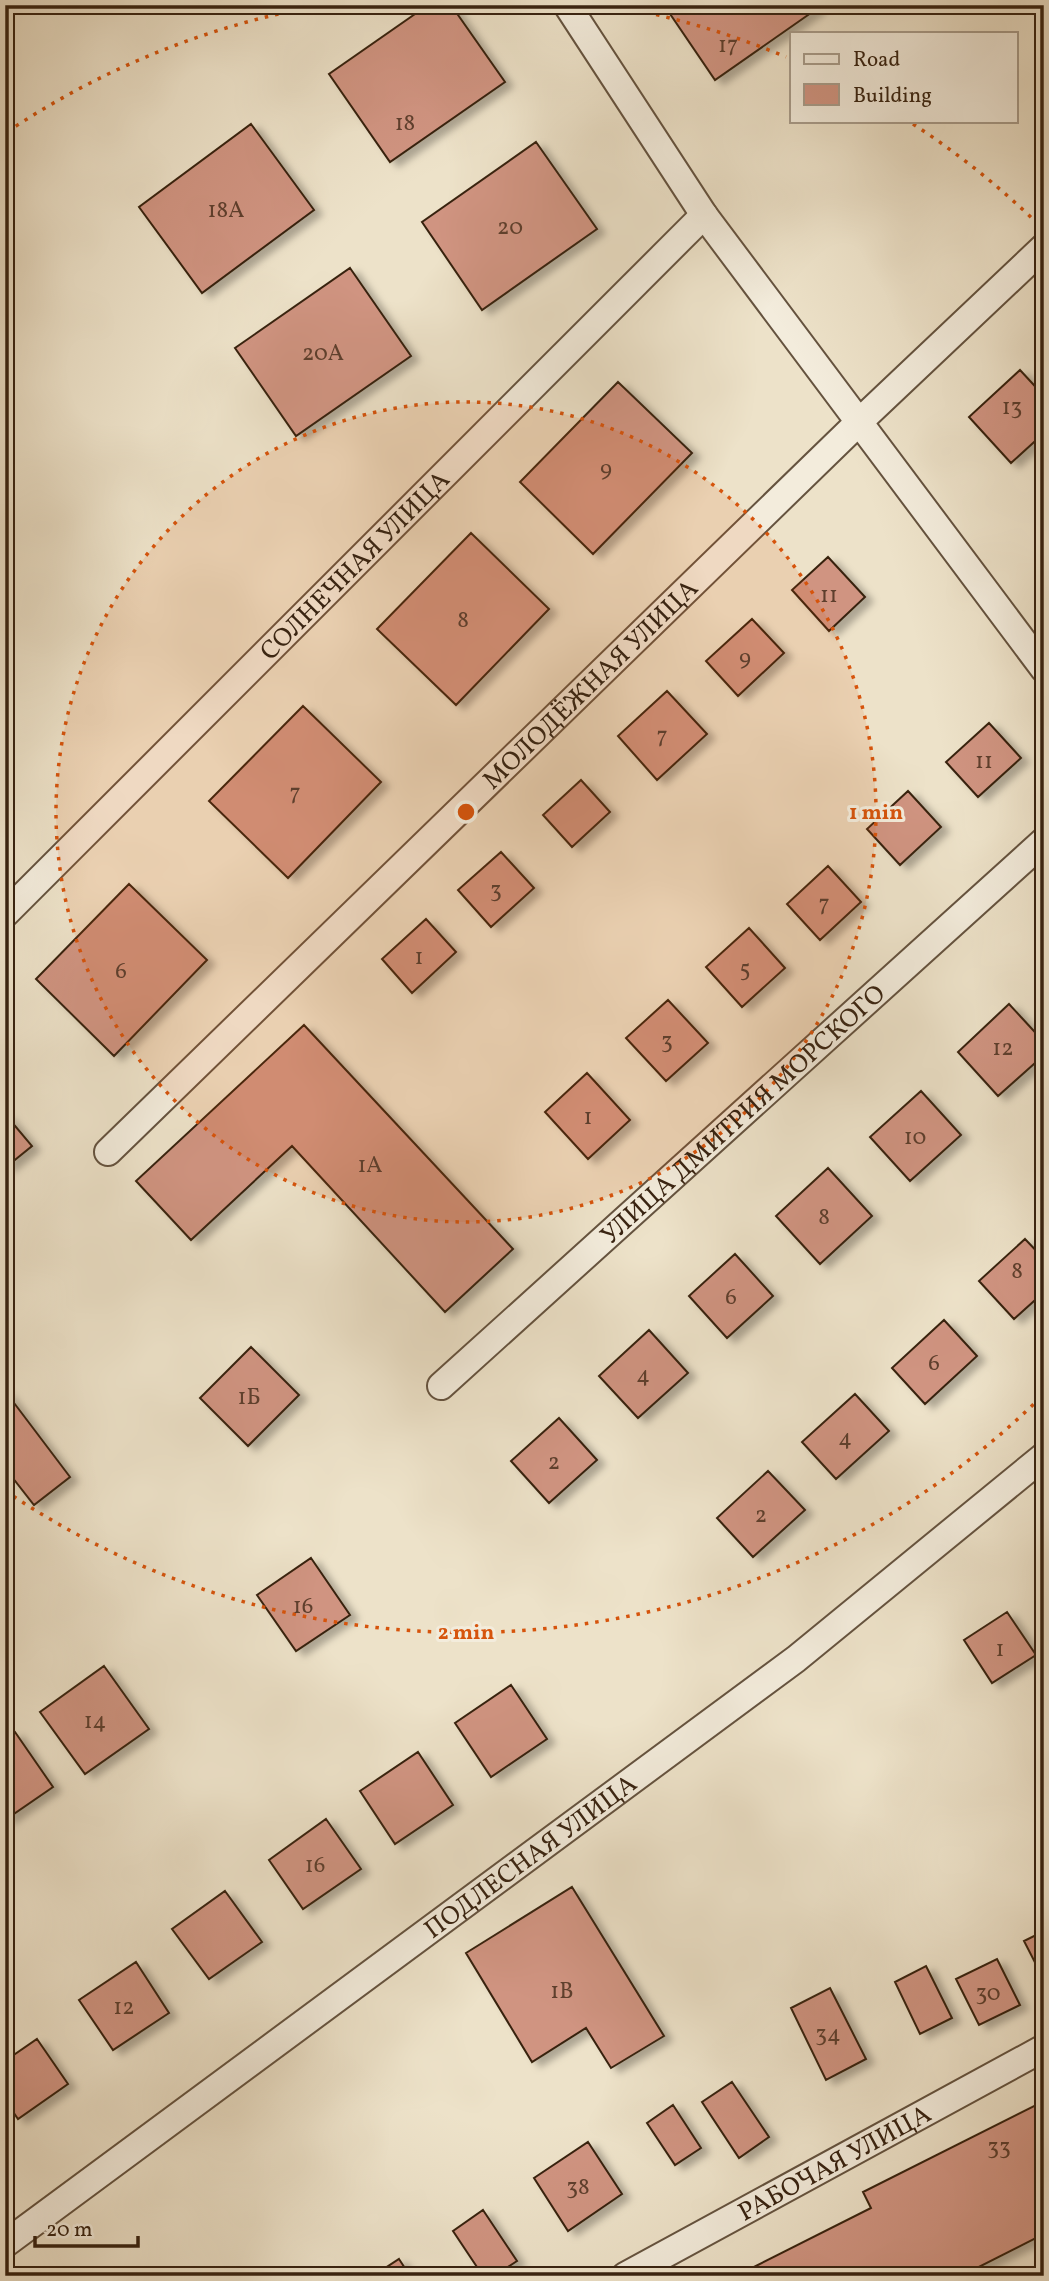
<svg xmlns="http://www.w3.org/2000/svg" width="1049" height="2281" font-family="Vollkorn,serif">
<style>
.building{fill:#d09481;stroke:#382311;stroke-width:2;filter:url(#shadow)}
.lines{fill:none;stroke-linecap:round;stroke-linejoin:round}
.minor-casing{stroke:#65533f;stroke-width:30}
.minor{stroke:#f3ecdc;stroke-width:26}
.ring{fill:none;stroke:#d6540c;stroke-width:3.5;stroke-dasharray:3.5 7}
.labels{text-anchor:middle;stroke-width:6;stroke-linejoin:round;paint-order:stroke}
.number-label{font-size:23px;fill:#5e3f2d}
.street-label{font-size:26px;fill:#382311;stroke:#f3ecdc}
.centre{fill:#d6540c;stroke:#f3ecdc;stroke-width:3.5}
.ring-label{font-size:21px;text-anchor:middle;font-weight:bold;fill:#d6540c;stroke:#f3ecdc;stroke-width:6;stroke-linejoin:round;paint-order:stroke}
</style>
<defs>
<filter id="shadow"><feDropShadow dx="8" dy="4.5" stdDeviation="3.5" flood-color="#0004"/></filter>
</defs>
<rect width="100%" height="100%" fill="#ede2c9"/>
<filter id="stains"><feTurbulence type="fractalNoise" baseFrequency=".00286" numOctaves="4"/><feColorMatrix values="0 0 0 0 .2 0 0 0 0 .09 0 0 0 0 .02 0 0 0 .5 -.17"/></filter>
<radialGradient id="worn" r=".72"><stop offset=".6" stop-color="#630" stop-opacity="0"/><stop offset="1" stop-color="#630" stop-opacity=".3"/></radialGradient>
<path class="building" d="M428,5H451L505,82L390,162L329,74Z
M664,5H816L818,8L715,80Z
M251,124L314,210L202,293L139,207Z
M536,142L597,229L482,310L422,222Z
M350,268L411,356L296,436L235,348Z
M1020,370L1044,396V433L1011,463L969,417Z
M618,382L692,453L593,554L520,482Z
M471,533L549,609L456,705L377,629Z
M828,557L865,597L829,631L792,590Z
M752,619L784,653L738,696L706,661Z
M667,691L707,734L657,780L618,736Z
M303,706L381,782L288,878L209,801Z
M989,723L1021,758L978,797L946,762Z
M581,780L610,812L572,847L543,815Z
M908,791L941,827L900,865L867,829Z
M501,852L534,888L491,927L458,890Z
M828,866L861,902L820,940L787,904Z
M129,884L207,960L114,1056L36,979Z
M426,919L456,952L412,993L382,959Z
M749,928L785,968L742,1007L706,967Z
M668,1000L708,1043L666,1081L626,1038Z
M1009,1004L1044,1042V1055L998,1096L958,1052Z
M304,1025L513,1249L445,1312L292,1146L191,1240L136,1181Z
M587,1073L630,1120L588,1159L545,1112Z
M921,1091L961,1135L910,1181L870,1137Z
M5,1114L32,1146L5,1168Z
M828,1168L872,1216L820,1264L776,1216Z
M1025,1239L1044,1259V1292L1014,1319L979,1281Z
M735,1254L773,1296L727,1338L689,1296Z
M944,1320L977,1356L925,1404L892,1368Z
M649,1330L688,1373L638,1418L599,1376Z
M251,1347L299,1395L248,1446L200,1398Z
M5,1391L70,1477L34,1505L5,1468Z
M855,1394L889,1431L836,1479L802,1442Z
M559,1418L597,1460L549,1503L511,1461Z
M768,1471L805,1510L753,1557L717,1518Z
M311,1558L350,1615L296,1651L257,1595Z
M1007,1612L1036,1655L992,1683L964,1640Z
M104,1666L149,1729L85,1774L40,1712Z
M511,1685L547,1739L491,1777L455,1723Z
M15,1732L53,1787L5,1820V1738Z
M418,1752L453,1805L395,1844L360,1791Z
M326,1819L361,1869L303,1909L269,1860Z
M572,1887L664,2036L611,2068L586,2028L532,2062L466,1953Z
M225,1891L262,1942L209,1979L172,1929Z
M1044,1931V1980L1024,1941Z
M997,1959L1020,2005L979,2025L956,1979Z
M136,1962L169,2013L113,2050L79,2000Z
M926,1966L952,2018L920,2034L895,1982Z
M830,1988L866,2059L826,2080L791,2008Z
M37,2039L68,2084L18,2119L5,2100V2061Z
M732,2082L769,2137L739,2158L702,2102Z
M1044,2101V2234L961,2276H736L871,2208L863,2192Z
M673,2105L701,2148L675,2165L647,2123Z
M588,2142L622,2194L568,2231L534,2178Z
M483,2210L517,2261L494,2276H483L453,2231Z
M399,2259L410,2276H373Z"/>
<g class="lines">
<defs>
<g id="minor">
<path d="M567,5L704,215L1044,669"/>
<path id="s1" d="M5,914L704,215"/>
<path id="s2" d="M108,1152L859,422L1044,247"/>
<path id="s3" d="M441,1386L1044,841"/>
<path id="s4" d="M5,2244L796,1659L1044,1456"/>
<path id="s5" d="M625,2276L1044,2048"/>
</g>
</defs>
<use href="#minor" class="minor-casing"/>
<use href="#minor" class="minor"/>
</g>
<circle cx="466" cy="812" r="410" fill="#d6540c" fill-opacity=".12"/>
<g class="ring">
<circle cx="466" cy="812" r="410"/>
<path d="M1041 1397A820 820 0 0 1 7 1492M7 132A820 820 0 0 1 317 6M615 6A820 820 0 0 1 786 57M913 124A820 820 0 0 1 1041 227"/>
</g>
<g class="labels">
<g class="number-label">
<text x="728" y="52">17</text>
<text x="405" y="130">18</text>
<text x="226" y="217">18А</text>
<text x="510" y="234">20</text>
<text x="323" y="360">20А</text>
<text x="1012" y="414">13</text>
<text x="606" y="476">9</text>
<text x="829" y="602">11</text>
<text x="463" y="627">8</text>
<text x="745" y="665">9</text>
<text x="662" y="743">7</text>
<text x="984" y="768">11</text>
<text x="295" y="800">7</text>
<text x="496" y="897">3</text>
<text x="824" y="911">7</text>
<text x="419" y="964">1</text>
<text x="745" y="976">5</text>
<text x="121" y="978">6</text>
<text x="667" y="1048">3</text>
<text x="1003" y="1055">12</text>
<text x="588" y="1124">1</text>
<text x="915" y="1144">10</text>
<text x="370" y="1172">1А</text>
<text x="824" y="1224">8</text>
<text x="1017" y="1278">8</text>
<text x="731" y="1304">6</text>
<text x="934" y="1370">6</text>
<text x="643" y="1382">4</text>
<text x="249" y="1404">1Б</text>
<text x="845" y="1445">4</text>
<text x="554" y="1469">2</text>
<text x="761" y="1522">2</text>
<text x="303" y="1613">16</text>
<text x="1000" y="1656">1</text>
<text x="95" y="1728">14</text>
<text x="315" y="1872">16</text>
<text x="562" y="1998">1В</text>
<text x="988" y="2000">30</text>
<text x="124" y="2014">12</text>
<text x="828" y="2041">34</text>
<text x="999" y="2154">33</text>
<text x="578" y="2194">38</text>
</g>
<g class="street-label">
<text dy="9" stroke="none"><textPath href="#s1" startOffset="494">СОЛНЕЧНАЯ УЛИЦА</textPath></text>
<text dy="9" stroke="none"><textPath href="#s2" startOffset="672">МОЛОДЁЖНАЯ УЛИЦА</textPath></text>
<text dy="9" stroke="none"><textPath href="#s3" startOffset="406">УЛИЦА ДМИТРИЯ МОРСКОГО</textPath></text>
<text dy="9" stroke="none"><textPath href="#s4" startOffset="653">ПОДЛЕСНАЯ УЛИЦА</textPath></text>
<text dy="9" stroke="none"><textPath href="#s5" startOffset="238">РАБОЧАЯ УЛИЦА</textPath></text>
</g>
</g>
<circle cx="466" cy="812" r="10" class="centre"/>
<g class="ring-label">
<text x="876" y="819">1 min</text>
<text x="466" y="1639">2 min</text>
</g>
<rect width="1049" height="2281" fill="none" stroke="#ede2c9" stroke-width="28"/>
<rect x="7" y="7" width="1035" height="2267" fill="none" stroke="#382311" stroke-width="3.5"/>
<rect x="14" y="14" width="1021" height="2253" fill="none" stroke="#382311" stroke-width="2"/>
<rect x="790" y="32" width="228" height="91" fill="#f3ecdc" stroke="#a89c8b" stroke-width="2"/>
<rect x="804" y="54" width="35" height="10" fill="#f3ecdc" stroke="#a89c8b" stroke-width="2"/>
<text x="853" y="66" font-size="21" fill="#382311">Road</text>
<rect x="804" y="84" width="35" height="21" fill="#d09481" stroke="#a89c8b" stroke-width="2"/>
<text x="853" y="102" font-size="21" fill="#382311">Building</text>
<path d="M35 2236v10h103v-10" fill="none" stroke="#382311" stroke-width="3.5"/>
<text x="46" y="2236" font-size="21" fill="#382311" stroke="#f3ecdc" stroke-width="5" paint-order="stroke">20 m</text>
<rect width="100%" height="100%" filter="url(#stains)"/>
<rect width="100%" height="100%" fill="url(#worn)"/>
</svg>
